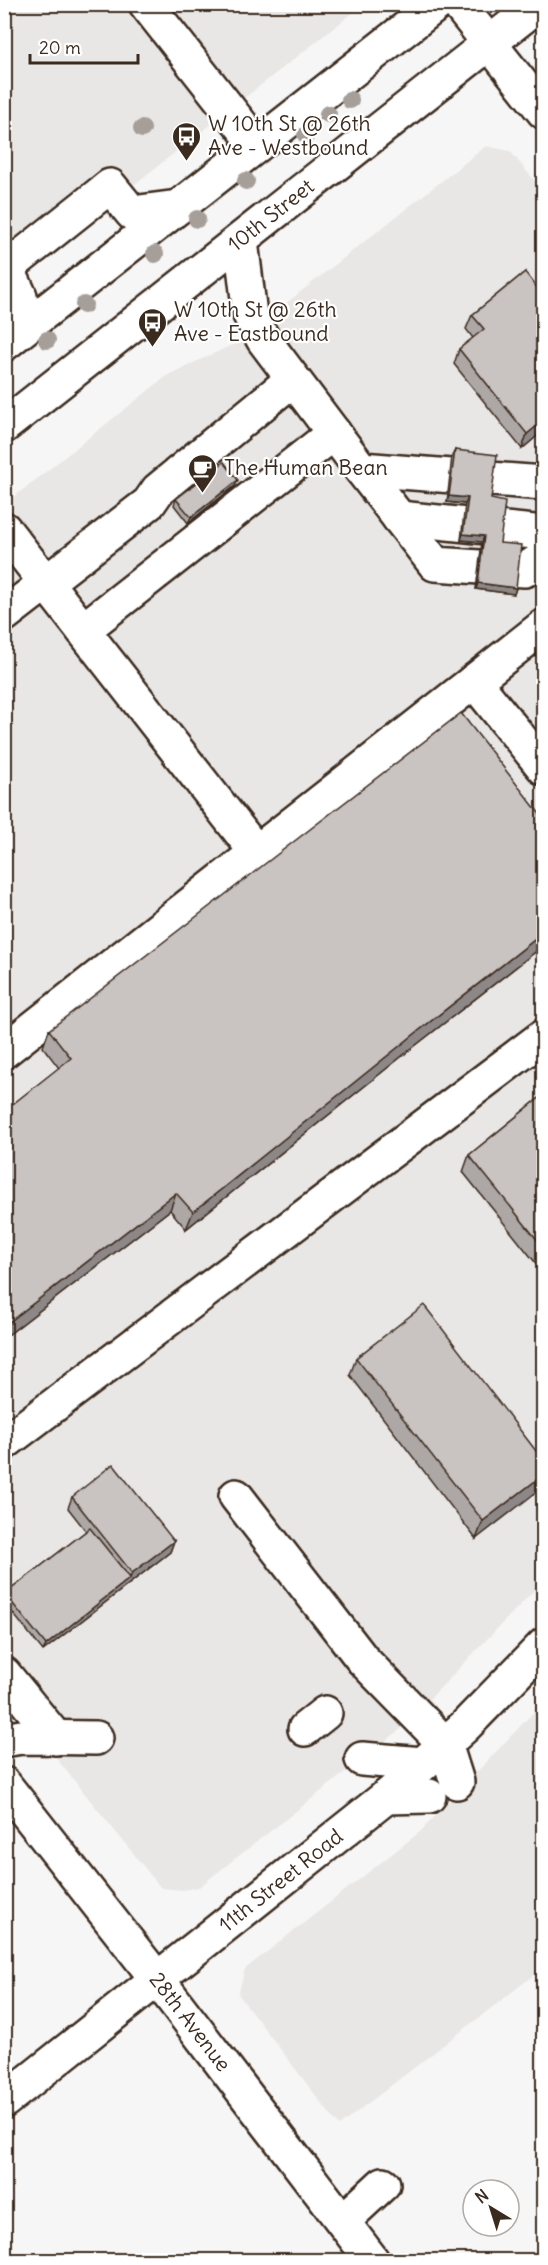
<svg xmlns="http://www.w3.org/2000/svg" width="548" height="2265" font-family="Delius,sans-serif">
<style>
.built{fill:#e9e7e6}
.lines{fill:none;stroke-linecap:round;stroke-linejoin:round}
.minor-casing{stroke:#3b2a1e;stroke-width:38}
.major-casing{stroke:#3b2a1e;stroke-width:38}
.minor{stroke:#fff;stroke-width:33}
.major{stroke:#fff;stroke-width:33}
.tree{fill:#a69e98}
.wall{fill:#ada8a6;stroke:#3b2a1e;stroke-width:1.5}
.shaded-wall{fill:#8d8887;stroke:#3b2a1e;stroke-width:1.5}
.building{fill:#c9c3c1;stroke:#3b2a1e;stroke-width:1.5}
.labels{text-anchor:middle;stroke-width:4.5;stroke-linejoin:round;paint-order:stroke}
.poi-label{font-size:21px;fill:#3b2a1e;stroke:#fff;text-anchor:start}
.street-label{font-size:21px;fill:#3b2a1e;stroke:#fff}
</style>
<rect width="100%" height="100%" fill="#f7f6f6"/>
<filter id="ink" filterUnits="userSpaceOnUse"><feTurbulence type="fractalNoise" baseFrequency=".0167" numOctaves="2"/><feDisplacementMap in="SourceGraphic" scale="12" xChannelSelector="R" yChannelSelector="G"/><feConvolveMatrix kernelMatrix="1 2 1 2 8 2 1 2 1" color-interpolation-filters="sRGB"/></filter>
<g filter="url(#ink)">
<path class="built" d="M5,5H363L5,286Z
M486,146L510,151L544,192L543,1581L401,1729L199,1887L183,1890L161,1888L5,1695V504L168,375L274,325L285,304Z
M543,1702V1968L339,2126L238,1994L245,1969L421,1831Z"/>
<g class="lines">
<defs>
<g id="minor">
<path d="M146,4L257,145"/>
<path d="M458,4L544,112"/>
<path d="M241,241L250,315L263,339L361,469L544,483"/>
<path d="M9,340L20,296L7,268L110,186L132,213L178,207"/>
<path d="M361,469L435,564L525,570L544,557"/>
<path d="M399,518L544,533"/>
<path d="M4,529L257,853"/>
<path d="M4,615L149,503L158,490L293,379"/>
<path d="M83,630L334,433"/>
<path d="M474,681L544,768"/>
<path d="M4,1051L544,626"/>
<path d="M4,1443L544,1036"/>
<path d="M236,1496L363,1660L445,1744L457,1782"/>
<path d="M4,1674L56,1738"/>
<path d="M305,1729L325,1713"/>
<path d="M4,1740L21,1737L96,1738"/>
<path d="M362,1759L423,1764"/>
<path id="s1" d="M4,1784L168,1993L372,2260"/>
<path d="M386,1797L429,1796"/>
<path id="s2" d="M4,2101L391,1793L465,1726L544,1645"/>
<path d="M343,2221L383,2184"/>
</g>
<g id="major">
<path d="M4,344L437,4"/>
<path id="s3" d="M4,426L539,4"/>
</g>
</defs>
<use href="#minor" class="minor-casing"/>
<use href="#major" class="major-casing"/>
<use href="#minor" class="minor"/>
<use href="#major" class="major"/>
</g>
<g class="tree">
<circle cx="350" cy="100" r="9"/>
<circle cx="328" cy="114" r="9"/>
<circle cx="142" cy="129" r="9"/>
<circle cx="306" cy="135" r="9"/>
<circle cx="246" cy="181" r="9"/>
<circle cx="197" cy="219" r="9"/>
<circle cx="155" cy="254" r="9"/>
<circle cx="84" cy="305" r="9"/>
<circle cx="47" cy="340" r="9"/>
</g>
<path class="wall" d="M525,272L543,431L522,449L454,364L459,349L473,338L466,329L472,315Z
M455,450L491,499L500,543L516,588L514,594L476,589L482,542L461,540L465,504L447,502L452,456Z
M235,486L188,523L174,505L176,499Z
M543,818V946L411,1049L186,1229L170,1210L4,1338V1111L59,1068L43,1047L49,1030Z
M543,1095V1272L463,1172L469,1155Z
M356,1358L543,1460L476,1539L350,1375Z
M72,1497L174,1541L170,1552L43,1651L4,1602V1597L5,1594L86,1531L68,1508Z"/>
<path class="shaded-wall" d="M543,421V431L522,449L527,434Z
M238,480L235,486L188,523L191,517Z
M449,496L468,498L465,504L447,502Z
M463,534L484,536L482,542L461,540Z
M478,583L516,588L514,594L476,589Z
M543,933V946L411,1049L186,1229L193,1212L417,1032Z
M176,1193L170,1210L4,1338V1326Z
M543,1475V1487L476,1539L483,1521Z
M174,1541L170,1552L43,1651L46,1645L130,1578L132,1573Z"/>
<path class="building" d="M525,272L543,295V421L527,434L459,349L484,329L472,315Z
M455,450L497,455L491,499L505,502L500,543L521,545L516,588L478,583L484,536L463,534L468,498L449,496Z
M224,462L238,480L191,517L176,499Z
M461,713L543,818V933L417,1032L193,1212L176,1193L4,1326V1111L71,1058L49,1030Z
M543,1095V1247L469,1155Z
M424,1305L543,1460V1475L483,1521L356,1358Z
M113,1464L174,1541L132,1573L72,1497Z
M90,1528L130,1578L46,1645L5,1594Z"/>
</g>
<defs>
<symbol id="bus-pin" viewBox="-11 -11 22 30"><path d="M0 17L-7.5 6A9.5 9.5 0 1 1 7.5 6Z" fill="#3b2a1e" stroke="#fff"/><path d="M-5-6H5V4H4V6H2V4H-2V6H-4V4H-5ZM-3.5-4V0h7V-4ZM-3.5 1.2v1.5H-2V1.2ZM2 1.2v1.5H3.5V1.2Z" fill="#fff"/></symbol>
<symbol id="cafe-pin" viewBox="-11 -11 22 30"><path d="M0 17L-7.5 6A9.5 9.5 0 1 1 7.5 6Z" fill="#3b2a1e" stroke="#fff"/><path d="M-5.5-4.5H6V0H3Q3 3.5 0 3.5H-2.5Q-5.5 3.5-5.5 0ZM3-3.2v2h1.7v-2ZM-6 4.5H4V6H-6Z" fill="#fff"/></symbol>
</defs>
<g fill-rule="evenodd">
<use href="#bus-pin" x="170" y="120" width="33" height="45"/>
<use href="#bus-pin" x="136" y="306" width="33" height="45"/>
<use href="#cafe-pin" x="186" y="452" width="33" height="45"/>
</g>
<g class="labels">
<g class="poi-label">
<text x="208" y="131">W 10th St @ 26th<tspan x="208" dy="24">Ave - Westbound</tspan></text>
<text x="174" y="317">W 10th St @ 26th<tspan x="174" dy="24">Ave - Eastbound</tspan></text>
<text x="224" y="475">The Human Bean</text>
</g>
<g class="street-label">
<text dy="7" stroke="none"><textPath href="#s3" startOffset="340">10th Street</textPath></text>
<text dy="7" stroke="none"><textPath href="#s2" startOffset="354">11th Street Road</textPath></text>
<text dy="7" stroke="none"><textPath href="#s1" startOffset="302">28th Avenue</textPath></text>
</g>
</g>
<rect width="548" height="2265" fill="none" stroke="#fff" stroke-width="24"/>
<rect x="12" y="12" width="524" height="2241" fill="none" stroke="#3b2a1e" stroke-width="2" filter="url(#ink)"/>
<g transform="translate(491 2208) rotate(322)"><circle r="28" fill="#ffffff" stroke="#b1aaa5" stroke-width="1.5"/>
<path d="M0-4.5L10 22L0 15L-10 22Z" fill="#3b2a1e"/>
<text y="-9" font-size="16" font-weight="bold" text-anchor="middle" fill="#3b2a1e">N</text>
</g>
<path d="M30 54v9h108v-9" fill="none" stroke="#3b2a1e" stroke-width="3"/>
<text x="39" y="54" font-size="18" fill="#3b2a1e" stroke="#ffffff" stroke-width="4.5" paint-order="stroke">20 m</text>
</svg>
